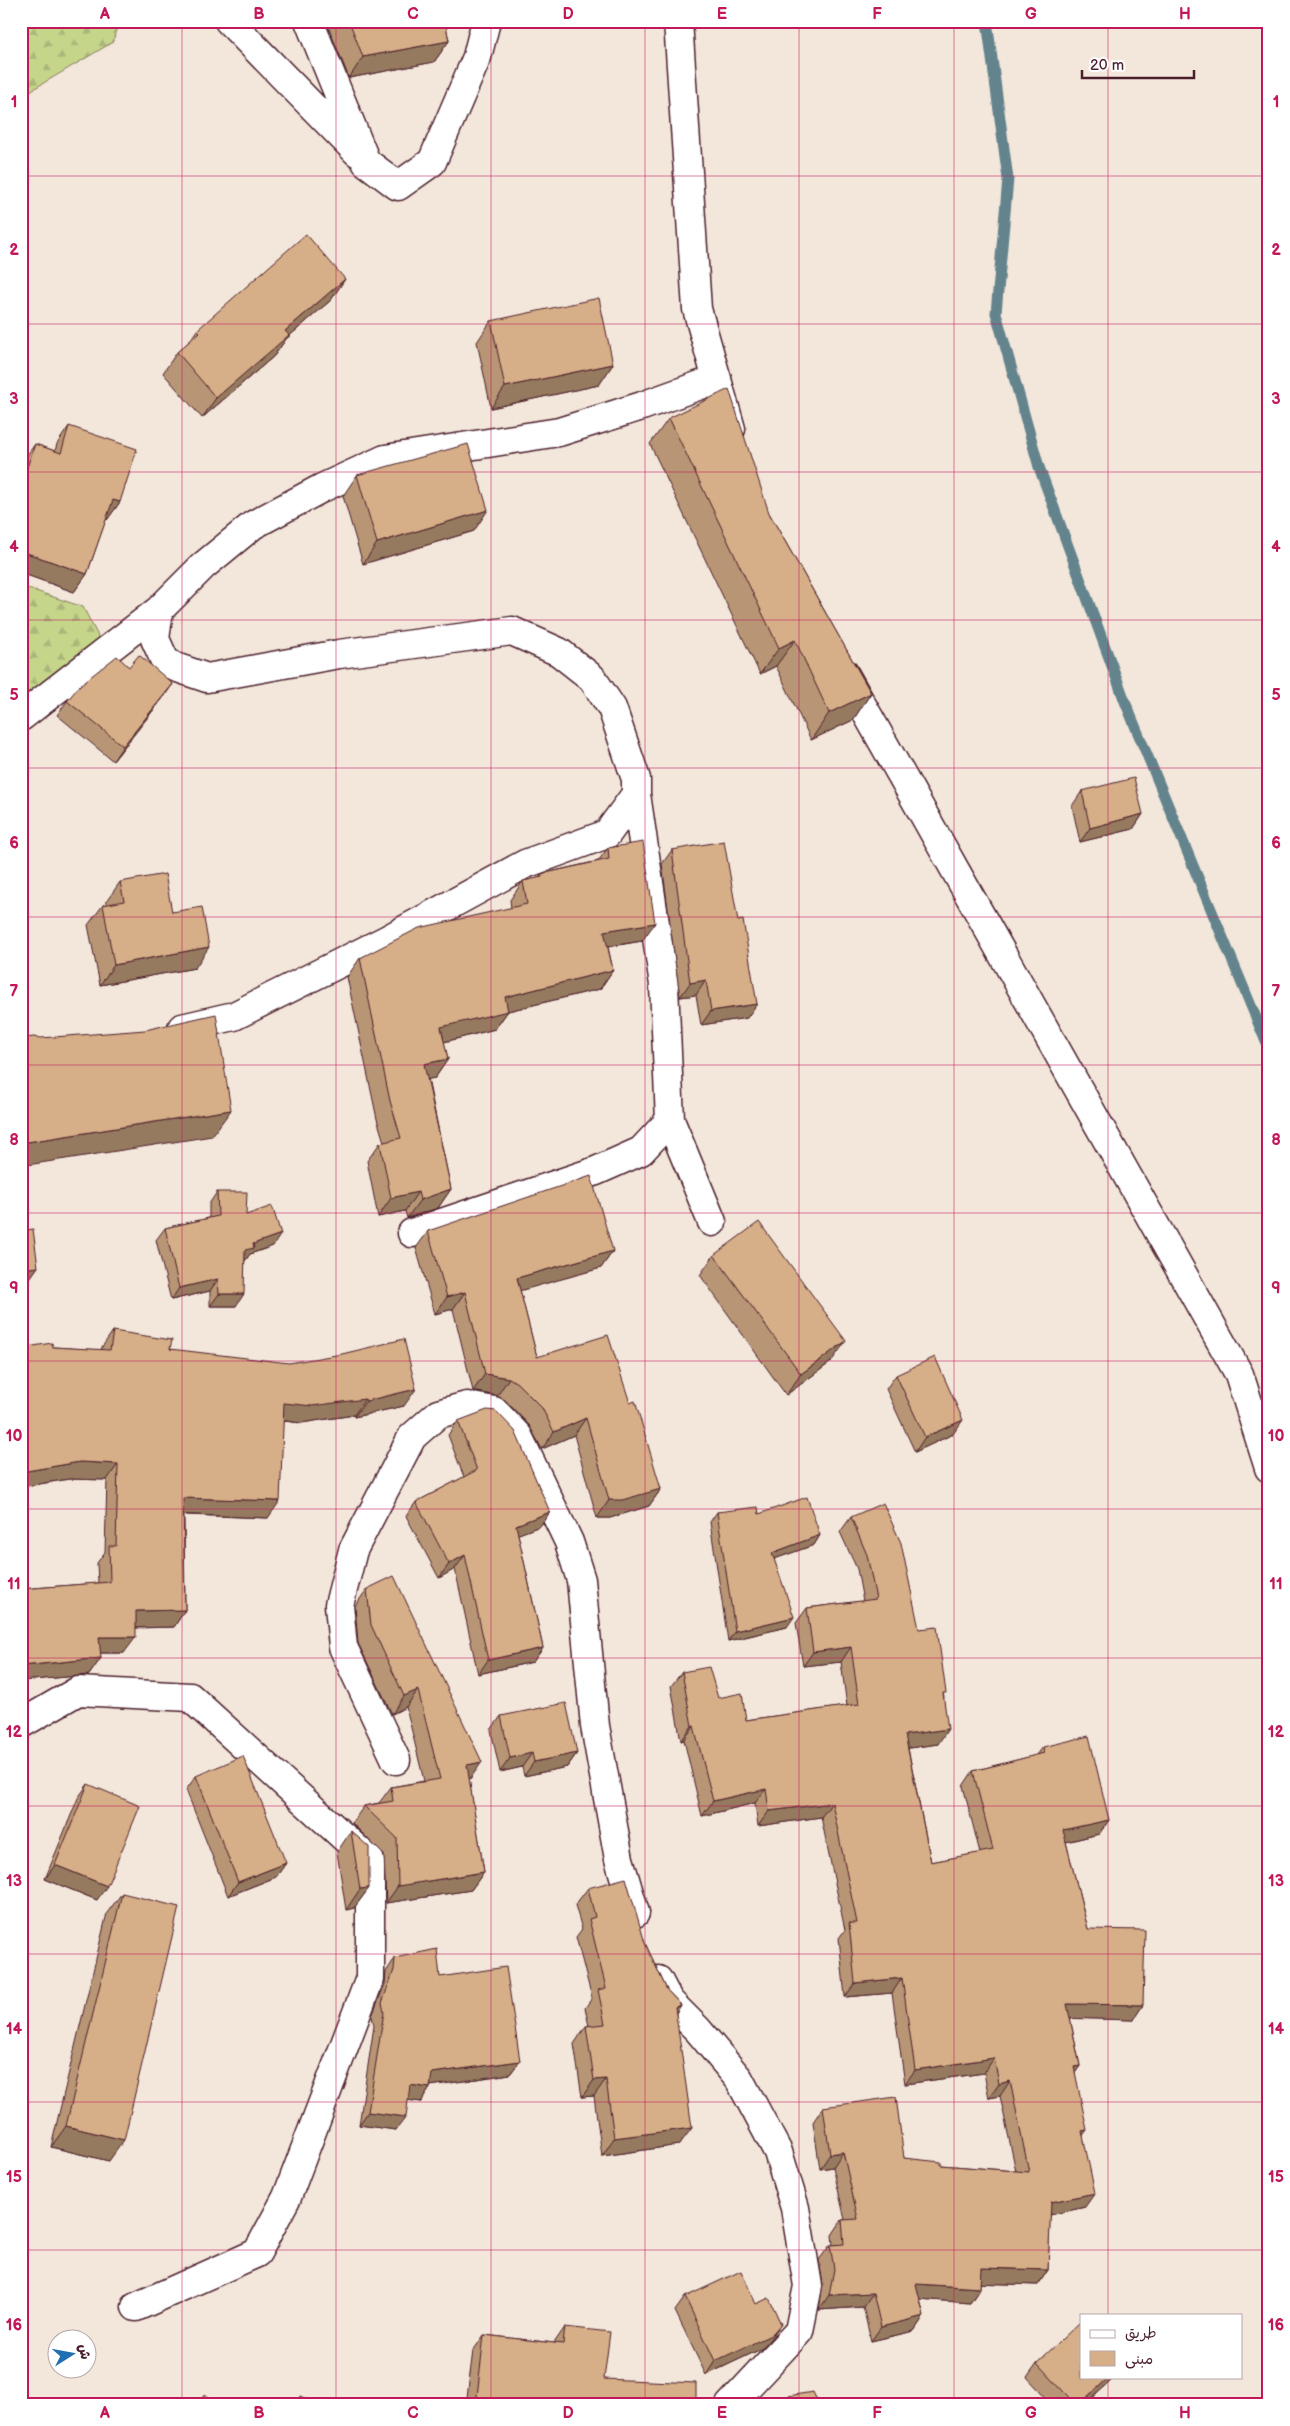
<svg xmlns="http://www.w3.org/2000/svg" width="1290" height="2426" font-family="'Balsamiq Sans','Playpen Sans Arabic',sans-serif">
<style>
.forest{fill:url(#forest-firs);stroke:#887a5b}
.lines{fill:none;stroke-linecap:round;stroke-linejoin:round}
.stream{stroke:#64848d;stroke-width:11}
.minor-casing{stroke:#4a1f2b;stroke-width:31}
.tertiary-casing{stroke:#4a1f2b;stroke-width:31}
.minor{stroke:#fff;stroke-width:28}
.tertiary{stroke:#fff;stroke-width:28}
.wall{fill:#b89674;stroke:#4a1f2b}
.shaded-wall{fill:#967a5e;stroke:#4a1f2b}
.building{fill:#d6ae87;stroke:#4a1f2b}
.grid{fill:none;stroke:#c2185b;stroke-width:1;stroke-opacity:0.55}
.neatline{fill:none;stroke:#c2185b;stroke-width:2}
.grid-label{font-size:16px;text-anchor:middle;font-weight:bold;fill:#c2185b}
</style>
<defs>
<pattern id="forest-firs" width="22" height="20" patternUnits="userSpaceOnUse" patternTransform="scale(1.25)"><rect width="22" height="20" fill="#c5d68b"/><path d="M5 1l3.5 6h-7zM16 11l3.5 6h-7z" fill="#abb778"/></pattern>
</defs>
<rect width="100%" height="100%" fill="#f3e7db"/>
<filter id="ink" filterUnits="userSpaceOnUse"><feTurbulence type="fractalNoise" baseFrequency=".02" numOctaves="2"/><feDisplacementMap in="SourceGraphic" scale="10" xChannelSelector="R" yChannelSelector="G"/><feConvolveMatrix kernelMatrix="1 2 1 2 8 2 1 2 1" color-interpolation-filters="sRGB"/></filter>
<g filter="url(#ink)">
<path class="forest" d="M21,21H119L113,42L30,91L21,90Z
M21,586L83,607L100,640L21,700Z"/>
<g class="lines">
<path class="stream" d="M987,21L1008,179L996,313L1039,467L1126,704L1269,1049"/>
<defs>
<path id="minor" d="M229,21L357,152
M309,21L366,162L398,186L432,162L477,57L486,21
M21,717L159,610
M636,794L664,985L670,1120L712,1222
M182,1028L234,1016L386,940L525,864L607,834L636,794V779L612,708L592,678L559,652L512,631L339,654L207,678L175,667L165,661L155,639L159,610L203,566L253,525L322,488L385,459L559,432L642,406L717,379
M412,1233L596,1171L641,1151L670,1120
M21,1724L78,1691L190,1697L370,1861V1978L287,2197L257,2253L136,2307
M396,1760L343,1647L339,1605L353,1550L412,1437L438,1414L467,1406L494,1411L518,1436L569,1542L581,1580L595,1726L619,1859L635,1913
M658,1980L669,2001L698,2030L739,2079L778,2152L795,2208L808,2286L799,2331L730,2405"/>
<path id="tertiary" d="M678,21L697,309L731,429
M844,673L1239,1374L1269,1468"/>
</defs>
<use href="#minor" class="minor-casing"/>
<use href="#tertiary" class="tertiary-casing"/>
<use href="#minor" class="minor"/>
<use href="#tertiary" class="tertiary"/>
</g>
<path class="wall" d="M326,21H445L449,41L434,62L349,78Z
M345,279L331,300L286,339L274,356L202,418L163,373L177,352L189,342L197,330Z
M491,321L613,364L599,385L491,408L477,342Z
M669,418L769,513L871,693L853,720L811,740L776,666L760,674L650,444Z
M69,426L120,502L107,520L106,519L87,574L74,592L21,573V465L22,462L35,444L55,451L57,444Z
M357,475L474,531L363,564L343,496Z
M163,698L113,761L57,715L67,701Z
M1082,791L1143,814L1133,829L1080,842L1072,806Z
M608,848L642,941L608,947L613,970L600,989L508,1011L495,1029L444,1042L448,1059L435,1078L428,1079L451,1189L438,1208L407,1218L405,1211L378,1217L367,1161L380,1143L384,1142L377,1119L347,977L360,958L511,908L510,900L523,881L539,878L541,874L598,861Z
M672,850L747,1018L701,1025L696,995L680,997L662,864Z
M120,882L195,968L100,985L88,925L103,905L106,904V902Z
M217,1192L246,1215L273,1246L250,1254L245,1260L236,1306H210V1291L171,1300L156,1240L165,1228L209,1218V1204Z
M428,1231L613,1251L601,1268L520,1290L537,1357L630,1403L661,1489L649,1506L610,1518H597L574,1435L542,1449L529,1425L505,1400L497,1396L473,1391L453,1309L435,1314L416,1248Z
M714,1255L831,1362L786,1395L700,1275Z
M113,1331L170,1349L404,1406L354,1417V1415L301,1423L283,1421L268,1518L184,1515L185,1610L174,1627L136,1628L124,1653H100L101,1658L89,1675L21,1681V1589L98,1583L97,1563L105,1552L107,1480L69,1479L21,1487V1348L53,1347L101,1350L102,1347Z
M896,1375L953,1434L915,1452L886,1389Z
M458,1421L550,1512L540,1526L518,1534L543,1648L533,1662L478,1674L455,1569L439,1578L406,1516L416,1502L464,1477L448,1435Z
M717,1512L759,1514L820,1535L814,1545L774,1559L787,1627L728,1641L710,1522Z
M851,1517L919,1629L944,1696L938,1744L908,1748L931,1862L980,1853L963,1786L973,1771L1037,1755L1043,1747L1109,1820L1099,1834L1066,1842L1088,1929L1143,2005L1133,2020L1070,2018L1080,2066L1075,2073L1083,2136L1085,2207L1050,2215L1048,2270L1038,2285L980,2283V2288L970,2303L920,2299L924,2316L914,2331L871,2341L863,2307L819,2310L823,2284L819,2260L830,2245H833L832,2235L842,2220H845L833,2167L820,2169L813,2122L823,2107L904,2158L941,2165L1016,2171L1000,2096L989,2098L984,2073L905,2084L892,1993L845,1997L839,1938L845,1930L821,1817L758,1826L755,1803L702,1816L684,1740L681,1741L671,1686L682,1672L746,1720L847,1706L841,1662L803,1666L796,1623L807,1608L863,1601L857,1569L840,1532Z
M367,1589L470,1779H469L484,1872L471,1890L386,1903L384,1855L352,1823L364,1806L379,1803L391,1787L424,1781L406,1707L392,1714L358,1643L355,1606Z
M501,1716L577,1753L567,1767L524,1776L522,1767L500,1772L491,1730Z
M196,1776L286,1863L276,1877L228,1896L186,1790Z
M88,1784L97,1900L45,1879L78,1798Z
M351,1831L369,1888L354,1908L346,1910L337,1852Z
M588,1888L645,1943L667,1990L681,2005L676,2013L679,2145L602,2156L594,2096L582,2097L574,2044L586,2026H589L585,2008L592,1998L576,1937L582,1929L575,1905Z
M122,1893L109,2161L51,2147L107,1913Z
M395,1958L440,1977L520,2061L510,2074L430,2086V2088L421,2102L408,2100L396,2130L359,2125L374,2026L372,2016L385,1984L386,1972Z
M685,2297L781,2324L771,2338L761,2349L706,2375L675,2311Z
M565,2327L604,2379L696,2405H466L473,2351L484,2335L554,2343Z
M1037,2363L1081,2377H1115L1085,2405H1053L1027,2377Z
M788,2396L819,2405H782Z"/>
<path class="shaded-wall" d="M449,41L434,62L349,78L363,57Z
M345,279L331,300L286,339L274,356L202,418L216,398L285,331Z
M613,364L599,385L491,408L505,387Z
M113,500L120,502L107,520L100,517Z
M488,510L474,531L363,564L377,543Z
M21,551L87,574L74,592L21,573Z
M795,640L776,666L760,674L779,648Z
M173,684L163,698L113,761L123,746Z
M871,693L853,720L811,740L829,713Z
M1143,814L1133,829L1080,842L1090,828Z
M655,923L642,941L591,949L604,931Z
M209,947L195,968L100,985L114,965Z
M613,970L600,989L508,1011L495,1029L428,1046L441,1027L505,997Z
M706,980L696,995L680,997L690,983Z
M757,1004L747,1018L701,1025L711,1011Z
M448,1059L435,1078L411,1083L424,1064Z
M231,1110L212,1136L21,1166V1143Z
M451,1189L438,1208L407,1218L420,1200Z
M418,1192L405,1211L378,1217L391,1198Z
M281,1234L273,1246L250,1254L246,1260L237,1262L245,1250L253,1244Z
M613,1251L601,1268L505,1295L517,1278Z
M38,1267L28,1281L21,1282V1269Z
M218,1279L210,1291L171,1300L179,1288Z
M465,1292L453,1309L435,1314L447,1297Z
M219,1294H244L236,1306H210Z
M846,1341L831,1362L786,1395L801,1374Z
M485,1374L509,1378L497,1396L473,1391Z
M416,1389L404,1406L354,1417L366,1401Z
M365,1399L354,1415L301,1423L272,1419L284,1403Z
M586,1418L574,1435L542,1449L554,1432Z
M963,1420L953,1434L915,1452L925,1437Z
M80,1462L118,1464L107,1480L69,1479L21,1487V1472Z
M661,1489L649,1506L610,1518H597L609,1500Z
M183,1498L280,1501L268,1518L172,1514Z
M550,1512L540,1526L506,1539L516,1525Z
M820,1535L814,1545L766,1562L772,1553Z
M465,1555L455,1569L439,1578L449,1564Z
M185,1610L174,1627L125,1628L136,1611Z
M794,1617L787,1627L728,1641L735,1631Z
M99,1637H136L124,1653H87Z
M851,1647L841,1662L803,1666L813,1652Z
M543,1648L533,1662L478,1674L488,1660Z
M101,1658L89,1675L21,1681V1667L22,1666Z
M418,1690L406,1707L392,1714L404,1696Z
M692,1726H694L684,1740L681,1741Z
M948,1729L938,1744L895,1750L905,1735Z
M532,1753L522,1767L500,1772L510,1758Z
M577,1753L567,1767L524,1776L534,1762Z
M482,1762L470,1779L455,1783L467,1765Z
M766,1789L755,1803L702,1816L713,1801Z
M832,1803L821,1817L758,1826L769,1811Z
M1109,1820L1099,1834L1053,1845L1063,1830Z
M286,1863L276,1877L228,1896L238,1882Z
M55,1865L107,1886L97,1900L45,1879Z
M484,1872L471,1890L386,1903L398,1886Z
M369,1888L354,1908L346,1910L360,1889Z
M902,1978L892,1993L845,1997L855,1983Z
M1067,2004L1143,2005L1133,2020L1057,2018Z
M681,2005L669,2023L675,2007Z
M994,2058L984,2073L905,2084L915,2070Z
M520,2061L510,2074L423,2087L432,2073Z
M1080,2066L1070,2080L1074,2067Z
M606,2079L594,2096L582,2097L594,2080Z
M1010,2081L1000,2096L989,2098L999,2084Z
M410,2085L430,2088L421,2102L400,2099Z
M368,2112L406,2117L396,2130L359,2125Z
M66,2126L124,2140L109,2161L51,2147Z
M692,2128L679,2145L602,2156L614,2138Z
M1087,2130L1076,2145L1082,2131Z
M843,2152L833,2167L820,2169L830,2154Z
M1095,2193L1085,2207L1041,2217L1051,2202Z
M981,2268L1048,2270L1038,2285L971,2283Z
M916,2284L980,2288L970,2303L906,2298Z
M873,2293L863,2307L819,2310L829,2295Z
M924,2316L914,2331L871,2341L881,2327Z
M781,2324L771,2338L761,2349L706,2375L715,2361Z
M1109,2377H1115L1085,2405H1080Z"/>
<path class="building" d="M349,21H445L449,41L363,57Z
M306,234L345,279L285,331L289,335L216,398L177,352L200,332L197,330Z
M599,298L613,364L505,387L491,321Z
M729,389L769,513L871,693L829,713L795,640L779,648L669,418Z
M69,426L137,449L120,502L113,500L87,574L21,551V482H22L35,444L61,453Z
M468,444L488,510L377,543L357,475Z
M139,655L173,684L123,746L67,701L80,685L117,656L129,667Z
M1134,778L1143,814L1090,828L1082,791Z
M724,841L738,921L743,920L757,1004L711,1011L706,980L690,983L672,850Z
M643,842L655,923L604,931L613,970L505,997L508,1011L441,1027L448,1059L424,1064L451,1189L420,1200L418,1192L391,1198L380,1143L401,1138L390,1101L360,958L419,928L527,904L523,881L542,877L541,874L609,859L608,848Z
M165,874L172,912L202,907L209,947L114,965L103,905L124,901L120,882Z
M216,1014L231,1110L21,1143V1039L33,1037L41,1038L145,1030Z
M591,1176L613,1251L517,1278L537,1357L608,1335L630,1403L635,1401L661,1489L622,1500H609L586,1418L554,1432L542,1408L517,1383L509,1378L485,1374L465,1292L447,1297L428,1231Z
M217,1192H247L246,1215L272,1206L281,1234L253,1244L254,1248L245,1250L244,1294H219L218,1279L179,1288L165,1228L218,1216Z
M759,1222L846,1341L801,1374L714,1255Z
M33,1229L38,1267L21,1269V1231Z
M113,1331L172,1340L170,1349L289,1363L342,1354L404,1339L416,1389L366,1401L365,1399L312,1406L284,1403L280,1501L183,1498L185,1610L136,1611V1637H99L101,1658L22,1666L21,1655V1589L110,1582L109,1546H116L118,1464L80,1462L21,1472V1348L52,1343L53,1347L110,1350Z
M935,1357L963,1420L925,1437L896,1375Z
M487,1410L496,1411L515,1431L550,1512L516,1525L543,1648L488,1660L465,1555L449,1564L416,1502L477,1470L458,1421Z
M807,1497L820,1535L772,1553L794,1617L735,1631L717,1512L758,1507L759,1514Z
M883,1503L901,1543L919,1629L937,1627L946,1693H943L948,1729L905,1735L931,1862L993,1850L973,1771L1044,1753L1043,1747L1089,1736L1109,1820L1063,1830L1088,1929L1145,1930L1143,2005L1067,2004L1080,2066L1074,2067L1087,2130L1082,2131L1095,2193L1051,2202L1048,2270L981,2268L980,2288L916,2284L924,2316L881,2327L873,2293L829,2295L834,2269L830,2245L844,2244L842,2220L858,2219L843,2152L830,2154L823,2107L896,2097L904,2158L941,2162V2165L1029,2172L1010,2081L999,2084L994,2058L915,2070L902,1978L855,1983L849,1923H857L832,1803L769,1811L766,1789L713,1801L694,1726H692L682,1672L709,1667L718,1698L742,1693L746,1720L859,1704L851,1647L813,1652L807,1608L876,1599L867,1555L851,1517Z
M394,1576L482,1762L467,1765L484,1872L398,1886L397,1838L364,1806L393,1801L391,1787L440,1779L418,1690L404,1696L371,1625L367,1589Z
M566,1703L577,1753L534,1762L532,1753L510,1758L501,1716Z
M243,1756L286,1863L238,1882L196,1776Z
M88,1784L140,1806L107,1886L55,1865Z
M351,1831L369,1847V1888L360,1889Z
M626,1878L645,1943L667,1990L681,2005L675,2007L692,2128L614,2138L606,2079L594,2080L586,2026L605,2024L598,1990L606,1988L589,1919L595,1917L588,1888Z
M122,1893L179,1907L124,2140L66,2126Z
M437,1949L440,1977L506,1967L520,2061L432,2073L430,2088L410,2085L406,2117L368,2112L384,2012L382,2003L394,1970L395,1958Z
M741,2271L756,2304L769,2298L781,2324L771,2335L715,2361L685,2297Z
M1080,2322H1081V2377H1109L1080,2405H1076L1037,2363Z
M565,2327L610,2332L604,2379L696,2383V2405H476L484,2335L563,2344Z
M813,2392L819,2405H790L788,2396Z
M205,2394L219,2405H197Z
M300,2396L320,2405H297Z"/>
</g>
<path class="grid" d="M182,21V2405M336,21V2405M491,21V2405M645,21V2405M799,21V2405M954,21V2405M1108,21V2315M21,176H1269M21,324H1269M21,472H1269M21,620H1269M21,768H1269M21,917H1269M21,1065H1269M21,1213H1269M21,1361H1269M21,1509H1269M21,1658H1269M21,1806H1269M21,1954H1269M21,2102H1269M21,2250H1269M1108,2377V2405"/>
<rect width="1290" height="2426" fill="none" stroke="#fff" stroke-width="55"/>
<rect x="1080" y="2314" width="162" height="65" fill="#ffffff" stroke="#b7a5aa"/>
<rect x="1090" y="2330" width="25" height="8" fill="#ffffff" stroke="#b7a5aa"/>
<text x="1125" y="2338" font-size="15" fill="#4a1f2b">طريق</text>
<rect x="1090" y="2351" width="25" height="15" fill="#d6ae87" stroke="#b7a5aa"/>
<text x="1125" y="2364" font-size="15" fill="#4a1f2b">مبنى</text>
<g transform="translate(72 2354) rotate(79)"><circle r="24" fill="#ffffff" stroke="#b7a5aa"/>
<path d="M0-4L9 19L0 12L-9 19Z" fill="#1f6fb2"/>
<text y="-8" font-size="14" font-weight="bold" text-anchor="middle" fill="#4a1f2b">ش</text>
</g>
<path d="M1082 70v8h112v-8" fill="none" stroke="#4a1f2b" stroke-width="2.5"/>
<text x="1090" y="70" font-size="15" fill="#4a1f2b" stroke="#ffffff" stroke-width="4" paint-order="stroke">20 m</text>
<rect x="28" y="28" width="1234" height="2370" class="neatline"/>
<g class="grid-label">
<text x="105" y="19">A</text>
<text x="259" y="19">B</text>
<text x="413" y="19">C</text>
<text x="568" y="19">D</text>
<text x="722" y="19">E</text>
<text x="877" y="19">F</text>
<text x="1031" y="19">G</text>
<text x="1185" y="19">H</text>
<text x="14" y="107">1</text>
<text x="1276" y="107">1</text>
<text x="14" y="255">2</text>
<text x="1276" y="255">2</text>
<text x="14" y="404">3</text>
<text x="1276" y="404">3</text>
<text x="14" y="552">4</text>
<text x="1276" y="552">4</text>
<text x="14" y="700">5</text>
<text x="1276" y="700">5</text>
<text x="14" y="848">6</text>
<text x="1276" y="848">6</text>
<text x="14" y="996">7</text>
<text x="1276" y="996">7</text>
<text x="14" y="1145">8</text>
<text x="1276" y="1145">8</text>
<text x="14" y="1293">9</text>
<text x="1276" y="1293">9</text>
<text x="14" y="1441">10</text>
<text x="1276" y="1441">10</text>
<text x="14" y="1589">11</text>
<text x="1276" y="1589">11</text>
<text x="14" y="1737">12</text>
<text x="1276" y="1737">12</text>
<text x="14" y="1886">13</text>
<text x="1276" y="1886">13</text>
<text x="14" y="2034">14</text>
<text x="1276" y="2034">14</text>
<text x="14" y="2182">15</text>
<text x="1276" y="2182">15</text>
<text x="14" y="2330">16</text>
<text x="1276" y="2330">16</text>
<text x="105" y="2418">A</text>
<text x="259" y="2418">B</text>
<text x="413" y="2418">C</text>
<text x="568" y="2418">D</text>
<text x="722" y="2418">E</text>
<text x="877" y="2418">F</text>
<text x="1031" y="2418">G</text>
<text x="1185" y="2418">H</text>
</g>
</svg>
